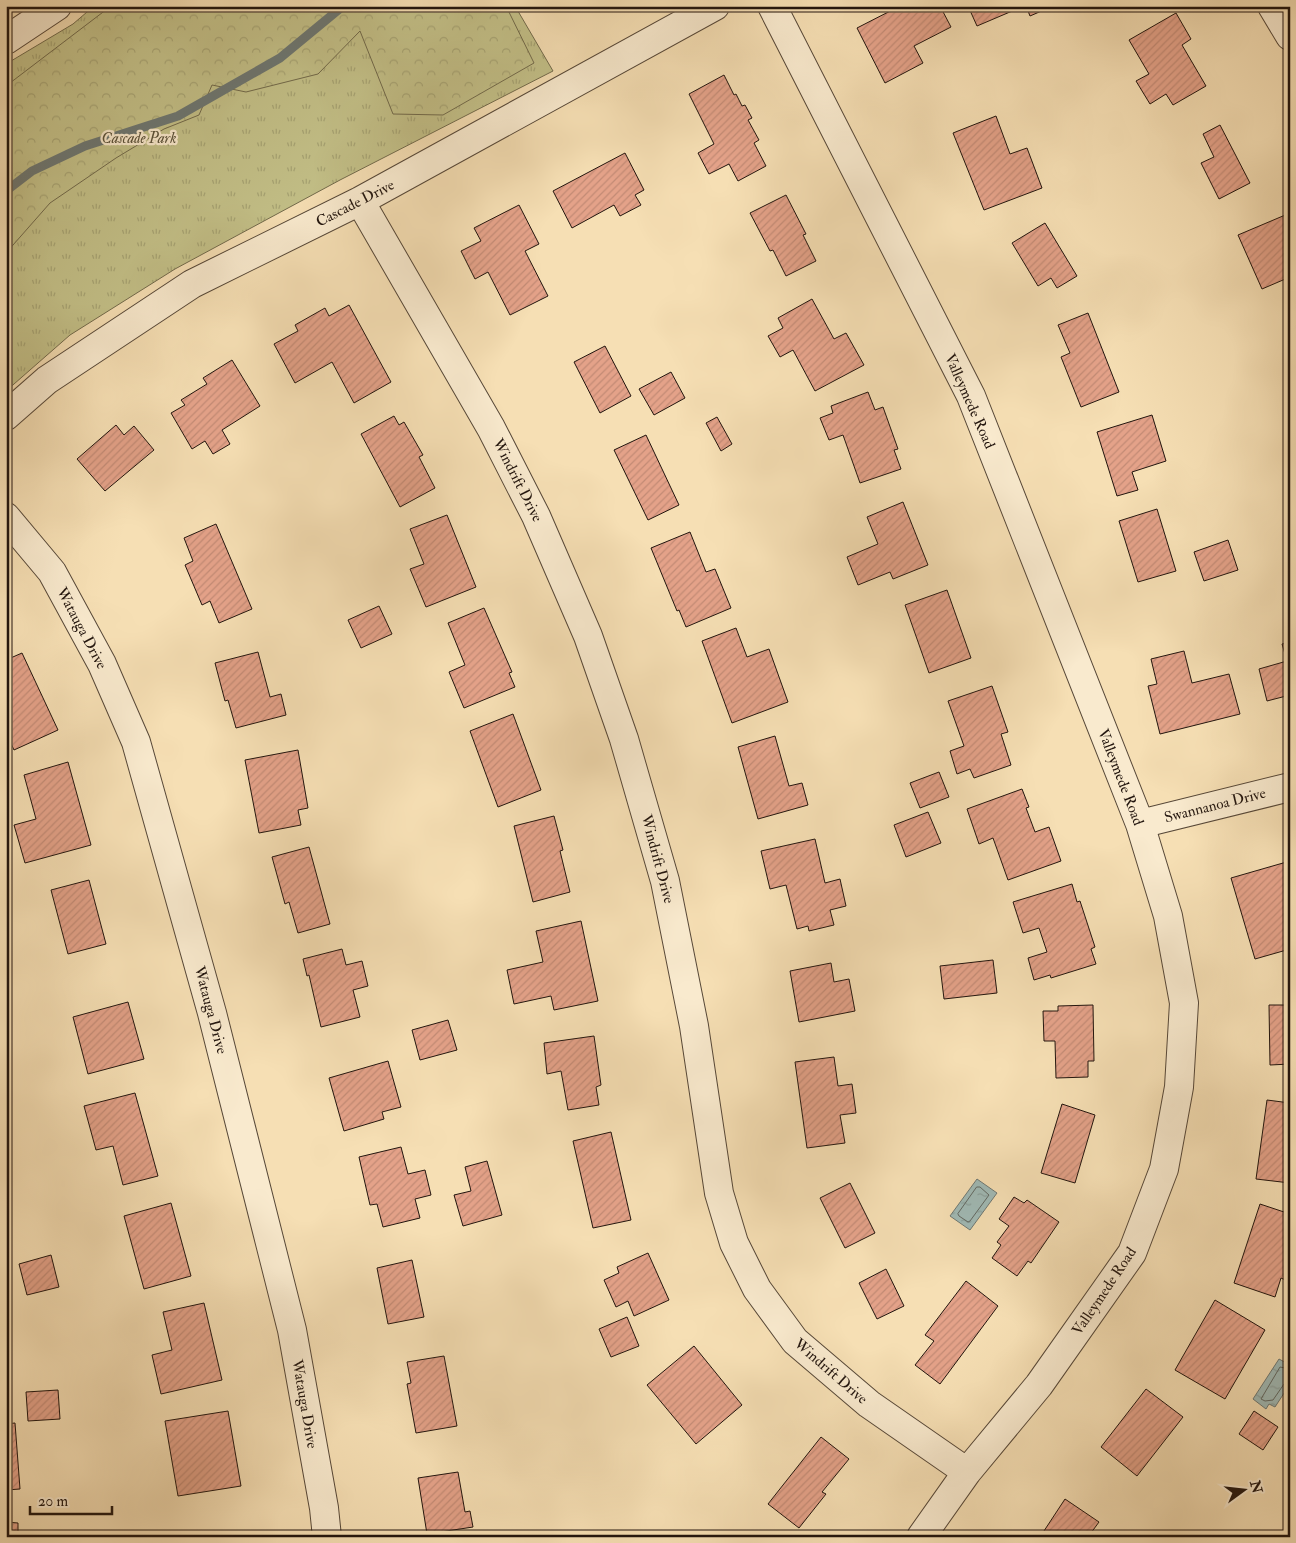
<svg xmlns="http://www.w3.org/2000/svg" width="1296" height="1543" font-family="'IM FELL Double Pica',serif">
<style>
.grass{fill:url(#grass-tufts);stroke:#726a4b}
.forest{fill:url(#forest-crowns);stroke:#726a4b}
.water{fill:url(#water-ripples);stroke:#6e7873}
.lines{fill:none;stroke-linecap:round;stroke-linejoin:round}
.shore{stroke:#616862;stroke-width:1}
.stream{stroke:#6e7873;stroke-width:9}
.building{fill:url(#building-hatch);stroke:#22150e}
.minor-casing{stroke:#574838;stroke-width:30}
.minor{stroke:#f9eace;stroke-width:28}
.labels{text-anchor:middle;stroke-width:4.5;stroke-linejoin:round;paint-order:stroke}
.park-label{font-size:15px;font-style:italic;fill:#5a5139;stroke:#f9eace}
.street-label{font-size:15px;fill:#22150e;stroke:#f9eace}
</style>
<defs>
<pattern id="grass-tufts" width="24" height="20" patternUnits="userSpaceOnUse" patternTransform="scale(1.25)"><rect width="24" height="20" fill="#c3c088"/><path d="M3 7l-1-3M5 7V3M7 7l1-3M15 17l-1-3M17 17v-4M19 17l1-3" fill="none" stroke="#a7a474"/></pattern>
<pattern id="forest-crowns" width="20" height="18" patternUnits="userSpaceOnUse" patternTransform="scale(1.25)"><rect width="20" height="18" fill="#c3c088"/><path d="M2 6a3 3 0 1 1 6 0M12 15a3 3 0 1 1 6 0" fill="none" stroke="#a7a474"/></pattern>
<pattern id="water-ripples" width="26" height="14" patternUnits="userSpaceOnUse" patternTransform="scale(1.25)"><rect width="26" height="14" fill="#a0bab6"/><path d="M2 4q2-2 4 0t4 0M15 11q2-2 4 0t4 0" fill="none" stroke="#8a9f9b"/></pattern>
<pattern id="building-hatch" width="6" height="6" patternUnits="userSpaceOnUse" patternTransform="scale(1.25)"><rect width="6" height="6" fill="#e4a289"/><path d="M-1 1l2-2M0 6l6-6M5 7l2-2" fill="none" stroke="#c38b75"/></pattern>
</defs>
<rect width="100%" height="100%" fill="#f6dfb4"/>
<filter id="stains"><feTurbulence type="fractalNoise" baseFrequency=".004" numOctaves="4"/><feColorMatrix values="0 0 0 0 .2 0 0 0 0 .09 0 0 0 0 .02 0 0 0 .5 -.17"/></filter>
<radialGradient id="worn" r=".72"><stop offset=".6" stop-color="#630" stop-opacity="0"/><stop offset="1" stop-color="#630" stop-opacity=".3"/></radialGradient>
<path class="grass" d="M94,6H515L553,71L340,180L175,269L70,335L6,391V64L73,24Z"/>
<path class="forest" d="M111,6H506L534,63L443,115L393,114L360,31L318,74L246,92L212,85L199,115L164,129L116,158L50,203L6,253V86Z"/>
<path class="water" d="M977,1179L997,1193L970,1230L950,1216Z
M1279,1359L1290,1365V1384L1275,1407L1269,1404L1266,1409L1253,1399Z"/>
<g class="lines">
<path class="shore" d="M977,1187H980L989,1195L970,1221L968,1222L959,1216L958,1214Z
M1290,1369L1280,1367L1261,1399L1265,1401L1273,1400L1284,1384L1290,1382"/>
<path class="stream" d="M6,191L32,171L85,146L178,116L280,58L343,6"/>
</g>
<path class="building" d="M900,6H940L951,27L914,46L923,63L885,83L857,28Z
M968,6H1024L977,26Z
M1026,6H1053L1030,16Z
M1176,13L1191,39L1182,45L1206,86L1173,105L1166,94L1150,104L1136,81L1149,74L1129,40Z
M724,75L734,95L736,94L742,106L745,105L752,118L748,120L759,140L754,143L766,166L738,181L729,164L709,174L698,153L714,144L689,94Z
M996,116L1010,154L1027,148L1042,188L984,210L953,133Z
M1220,125L1250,183L1219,199L1201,163L1214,157L1203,134Z
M625,153L644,190L635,195L641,205L620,216L614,205L572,228L553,191Z
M786,195L806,234L803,235L816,261L786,276L773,250L770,251L750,213Z
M519,205L539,244L525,251L548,296L510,315L488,272L475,279L461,251L481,241L474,228Z
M1290,213V277L1262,289L1238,235Z
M1045,223L1077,276L1057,288L1051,278L1038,286L1012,243Z
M812,299L834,339L846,333L864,365L815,391L793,350L780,357L768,336L783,328L778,318Z
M349,305L391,382L354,403L332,362L295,383L274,344L298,331L295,325L325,308L329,316Z
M1088,313L1119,392L1081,407L1061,357L1070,353L1058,325Z
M605,346L631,396L600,413L574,362Z
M232,360L260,406L222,430L230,444L213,454L205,441L192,449L171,413L185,405L181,400L207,384L203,378Z
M671,372L685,398L654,415L639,389Z
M868,392L875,410L883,407L898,449L894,450L901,469L860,483L843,435L829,440L820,418L833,413L831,406Z
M1152,415L1166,461L1132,472L1138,490L1117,496L1097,432Z
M394,416L399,425L404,422L423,455L419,457L435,488L400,507L361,434Z
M717,417L732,444L721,451L706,423Z
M116,425L124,435L134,426L154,450L105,491L77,459Z
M646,435L679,505L648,520L614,450Z
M903,502L928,565L893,579L890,572L858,585L847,557L878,544L867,517Z
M1157,509L1176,571L1138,582L1119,521Z
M447,515L476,587L426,607L410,569L424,564L410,529Z
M216,524L252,609L219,623L210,601L202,605L185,565L193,561L184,538Z
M690,532L706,572L715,569L731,608L686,627L679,610L677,611L651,548Z
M1228,540L1238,570L1204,581L1194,552Z
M947,590L971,658L929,673L905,605Z
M379,606L392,634L361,648L348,620Z
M484,608L512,672L509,673L515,687L464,708L449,672L465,665L448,623Z
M736,628L747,657L769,649L788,702L732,723L702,641Z
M1290,642V695L1267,701L1259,669L1287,661L1282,644Z
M1184,651L1192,683L1229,674L1240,714L1160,734L1148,686L1157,684L1151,659Z
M258,652L270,697L281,694L286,715L236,728L228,700L225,701L215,663Z
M22,653L58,730L14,750L6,733V660Z
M992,686L1008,732L1001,734L1011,765L974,778L970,769L957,774L950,751L964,746L948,701Z
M513,714L541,790L498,807L470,731Z
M775,736L789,786L802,783L808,805L758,819L738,747Z
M298,750L308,808L298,810L301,825L259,833L245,760Z
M68,762L91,845L25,863L14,825L36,819L24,775Z
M939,772L949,797L920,808L910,783Z
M1022,789L1029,807L1026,808L1035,832L1049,827L1061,861L1008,880L993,838L979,844L967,809Z
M928,812L941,843L906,857L894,825Z
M554,816L563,850L560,851L570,892L533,902L514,826Z
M815,839L825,883L840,879L846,906L830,910L834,925L809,931L808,926L797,929L786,885L770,889L761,851Z
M309,847L330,924L298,933L289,902L285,904L272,857Z
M1290,861V900H1288L1290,906V949L1255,959L1231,878Z
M89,880L106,944L68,954L51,890Z
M1072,884L1077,902L1080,901L1095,947L1091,949L1096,964L1051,978L1050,975L1034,980L1028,958L1047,952L1039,928L1023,933L1013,902Z
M581,921L598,1001L554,1010L551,996L514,1004L507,970L543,962L536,931Z
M342,949L346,965L362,961L368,986L353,990L360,1017L321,1027L309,975L307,976L303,959Z
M993,960L997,993L944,999L940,966Z
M831,963L834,982L849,979L855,1011L799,1022L790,971Z
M128,1002L144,1059L88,1074L73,1017Z
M1093,1005L1094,1061H1088V1077L1056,1078L1055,1041H1044L1043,1011H1058V1006Z
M1269,1005H1290V1064L1270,1065Z
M448,1020L457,1050L420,1060L412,1030Z
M594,1036L601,1085L596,1087L599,1105L568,1110L561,1071L547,1074L544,1043Z
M834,1057L838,1086L852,1084L856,1113L840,1115L845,1143L807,1148L795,1062Z
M388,1061L401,1107L382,1112L384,1119L344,1131L329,1078Z
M135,1093L158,1176L123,1185L113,1146L96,1150L84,1106Z
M1267,1100L1290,1103V1183L1256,1179Z
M1062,1104L1095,1115L1075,1183L1041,1173Z
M611,1132L631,1220L593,1228L573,1141Z
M401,1147L408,1174L425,1170L431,1195L415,1199L420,1218L383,1227L377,1204L370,1205L359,1157Z
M487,1161L502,1215L463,1226L454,1195L471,1191L465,1167Z
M850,1183L875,1233L845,1248L820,1198Z
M1014,1197L1024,1203L1027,1200L1059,1222L1031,1263L1028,1261L1017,1276L992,1258L1001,1245L997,1242L1009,1226L999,1219Z
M171,1203L191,1276L144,1289L124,1216Z
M1260,1204L1290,1214V1282L1281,1278L1275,1297L1234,1283Z
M648,1253L669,1300L634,1316L628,1301L616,1307L604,1280L619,1273L617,1267Z
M51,1255L59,1287L27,1295L19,1264Z
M412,1260L424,1317L388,1324L377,1268Z
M886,1269L904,1306L877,1319L859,1283Z
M966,1281L998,1306L940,1384L915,1365L934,1341L925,1335Z
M1215,1300L1265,1330L1225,1399L1175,1370Z
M204,1303L222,1380L161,1394L152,1355L172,1350L163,1312Z
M627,1317L639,1346L611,1357L599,1329Z
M694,1346L742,1405L696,1444L647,1385Z
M444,1356L457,1426L416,1433L407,1384L411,1383L407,1362Z
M1146,1389L1183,1417L1137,1476L1101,1447Z
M58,1390L60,1419L28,1421L26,1392Z
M228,1411L241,1486L178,1496L165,1421Z
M1254,1411L1278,1427L1263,1450L1239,1434Z
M15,1423L20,1489L6,1490V1424Z
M821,1437L849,1459L822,1492L826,1494L799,1528L768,1504Z
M458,1472L465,1512L470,1511L473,1527L427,1534L418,1478Z
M1065,1499L1099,1522L1088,1537H1040Z
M6,1522L18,1523V1537H6Z"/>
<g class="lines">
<defs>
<path id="minor" d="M772,6L971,396L1140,824L1168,916L1184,1003L1179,1087L1164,1169L1132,1253L1039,1385L967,1472L921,1537
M1272,6L1290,36
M6,40L57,6
M360,201L491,428L536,516L588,636L624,739L665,881L694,1026L719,1193L734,1243L757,1289L795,1341L869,1404L967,1472
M6,416L47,380L192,284L360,201L715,6
M6,517L52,572L102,664L136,742L212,1013L292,1330L324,1508L327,1537
M1140,824L1290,787"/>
</defs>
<use href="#minor" class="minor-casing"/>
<use href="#minor" class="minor"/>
</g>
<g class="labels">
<g class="park-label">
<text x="139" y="143">Cascade Park</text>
</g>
<g class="street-label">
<text transform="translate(355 203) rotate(-27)" y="5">Cascade Drive</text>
<text transform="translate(970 401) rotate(66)" y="5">Valleymede Road</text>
<text transform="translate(518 480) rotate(63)" y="5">Windrift Drive</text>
<text transform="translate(82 628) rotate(62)" y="5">Watauga Drive</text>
<text transform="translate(1121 777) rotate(69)" y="5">Valleymede Road</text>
<text transform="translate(1215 805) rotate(-14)" y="5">Swannanoa Drive</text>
<text transform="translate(658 859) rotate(75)" y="5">Windrift Drive</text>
<text transform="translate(211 1010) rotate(75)" y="5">Watauga Drive</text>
<text transform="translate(1104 1291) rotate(-56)" y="5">Valleymede Road</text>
<text transform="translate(831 1371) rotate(41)" y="5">Windrift Drive</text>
<text transform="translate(305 1404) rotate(80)" y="5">Watauga Drive</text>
</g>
</g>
<rect width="1296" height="1543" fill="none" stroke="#f6dfb4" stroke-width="25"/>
<rect x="8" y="8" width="1281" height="1528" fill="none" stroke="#22150e" stroke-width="2.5"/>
<rect x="12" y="12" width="1271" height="1518" fill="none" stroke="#22150e"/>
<g transform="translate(1244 1490) rotate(75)" stroke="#f9eace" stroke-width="4" paint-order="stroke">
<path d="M0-4L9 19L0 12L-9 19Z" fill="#22150e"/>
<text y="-8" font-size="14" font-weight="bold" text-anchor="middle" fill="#22150e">N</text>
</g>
<path d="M30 1506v8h82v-8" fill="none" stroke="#22150e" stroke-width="2.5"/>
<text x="38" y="1506" font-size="15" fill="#22150e" stroke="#f9eace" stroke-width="4" paint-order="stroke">20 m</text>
<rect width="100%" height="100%" filter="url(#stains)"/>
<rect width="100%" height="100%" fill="url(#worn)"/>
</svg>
